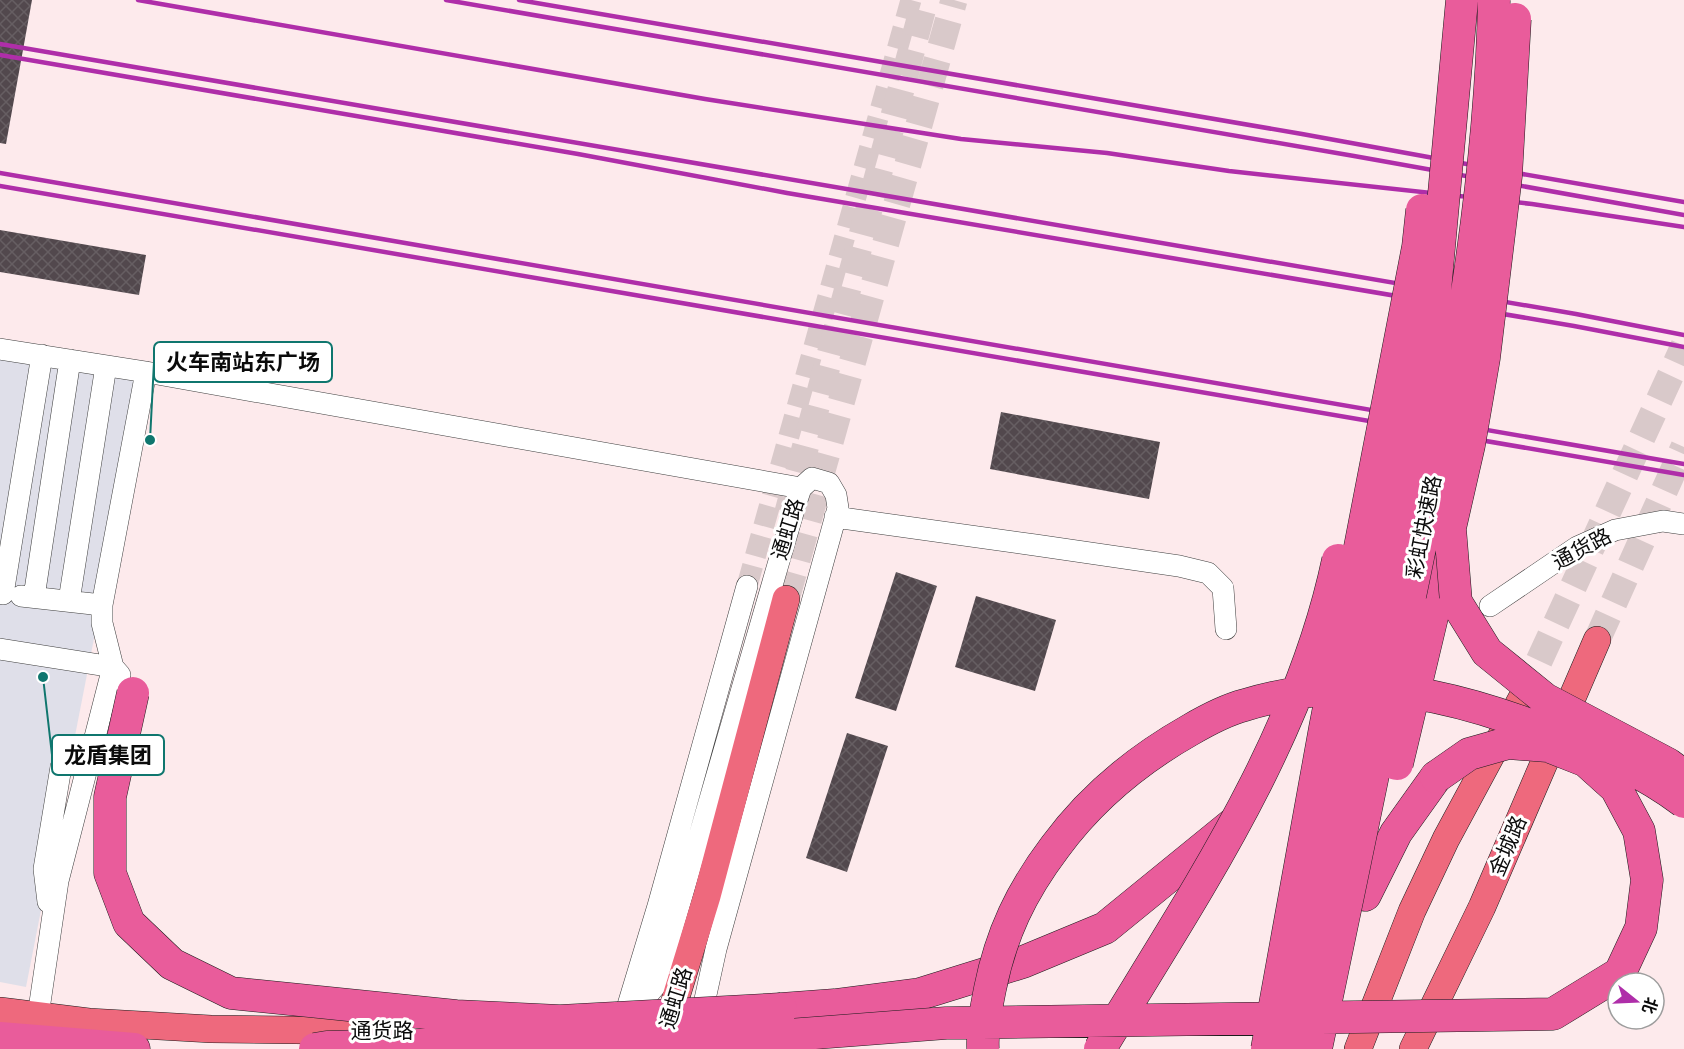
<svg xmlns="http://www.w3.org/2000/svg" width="1684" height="1049" font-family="Bitter,'Noto Sans SC',serif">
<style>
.industrial{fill:#dfdfe9}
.building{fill:url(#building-cross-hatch)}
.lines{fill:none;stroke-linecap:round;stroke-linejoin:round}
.minor-tunnel{stroke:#d9c9ca;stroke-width:21;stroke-dasharray:21 10;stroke-linecap:butt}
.major-tunnel{stroke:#d9c9ca;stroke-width:27;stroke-dasharray:27 14;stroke-linecap:butt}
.minor-casing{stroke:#3e3e3e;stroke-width:22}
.major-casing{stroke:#1c1c1c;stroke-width:28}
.highway-casing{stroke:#1c1c1c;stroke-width:33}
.minor{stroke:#fff;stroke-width:21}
.major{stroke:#ee697d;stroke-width:27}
.highway{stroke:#e95c9b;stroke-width:32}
.rail{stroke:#af2ea9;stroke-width:4.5}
.highway-bridge-casing{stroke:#1c1c1c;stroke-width:33;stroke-linecap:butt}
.highway-bridge{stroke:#e95c9b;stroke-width:32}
.labels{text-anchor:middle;stroke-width:6;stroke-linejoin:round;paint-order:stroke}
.street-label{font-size:21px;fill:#0b0b0b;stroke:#fff}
.leader{fill:none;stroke:#0f766e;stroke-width:2}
.callout-dot{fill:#0f766e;stroke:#fff;stroke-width:2}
.callout{fill:#fff;stroke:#0f766e;stroke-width:2}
.callout-label{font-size:22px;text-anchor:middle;font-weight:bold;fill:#0b0b0b}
</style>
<defs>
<pattern id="building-cross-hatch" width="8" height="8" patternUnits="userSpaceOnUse" patternTransform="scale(1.5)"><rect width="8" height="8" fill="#52484d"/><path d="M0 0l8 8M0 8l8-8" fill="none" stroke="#665e62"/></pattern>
</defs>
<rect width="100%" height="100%" fill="#fdeaec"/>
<path class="industrial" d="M0,344L146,372L26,987L0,982Z"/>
<path class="building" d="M0,0H32L6,144L0,143Z
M0,230L146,255L139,295L0,272Z
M1001,412L1160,442L1149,499L990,469Z
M896,572L937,586L896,711L855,698Z
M976,596L1056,620L1035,691L955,667Z
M847,733L888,746L847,872L806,858Z"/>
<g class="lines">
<path class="minor-tunnel" d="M747,586L911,0"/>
<path class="major-tunnel" d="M788,512L925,0
M786,599L954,0
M1597,640L1684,447
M1522,698L1684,346"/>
<defs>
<path id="minor" d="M0,349L146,372L801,488
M835,517L1035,545L1179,566L1208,573L1223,588L1226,629
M3,594L42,355
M21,596L102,605
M34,597L70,360
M69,601L106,366
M1490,606L1577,547L1615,530L1663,521L1684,524
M0,649L113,667L120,675
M48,902L44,869L61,767
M625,1015L658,906L747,586
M38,1016L58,881L113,667L102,623V605L146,372
M625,1022L656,985L795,506L801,488L812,478L829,483L836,495L838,508L716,949L700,1022"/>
<path id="major" d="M0,1011L89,1022L211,1029L376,1031
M665,1033L707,896L786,599
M1358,1049L1412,911L1446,839L1522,698
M1413,1049L1482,907L1597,640"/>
<path id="highway" d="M1433,613L1447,543
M1365,895L1396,833L1436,777
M781,1009L835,1005L920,994L1023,962L1105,928L1234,823
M0,1038L134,1049"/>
</defs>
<use href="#minor" class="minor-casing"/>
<use href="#major" class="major-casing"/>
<use href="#highway" class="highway-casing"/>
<use href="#minor" class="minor"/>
<use href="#major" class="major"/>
<use href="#highway" class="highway"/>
<path class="rail" d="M138,0L705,99L961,139L1107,153L1229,171L1532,204L1684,227
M446,0L1354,156L1684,215
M519,0L1302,134L1505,171L1684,202
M0,44L1576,314L1684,335
M0,55L578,154L787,193L1574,326L1684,347
M0,173L1684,464
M0,186L1684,475"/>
<defs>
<path id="highway-bridge" d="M1515,19L1506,176L1484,358L1469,445L1450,528L1456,602L1487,652L1545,699L1668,764L1684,776
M133,693L110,797V873L129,923L172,964L231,993L456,1016L560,1021L781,1009
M1397,764L1433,613
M315,1049L327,1047L789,1035L946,1023L1553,1014L1620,973L1641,928L1647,880L1639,831L1616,788L1586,761L1548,746L1508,743L1469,754L1436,777
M983,1049C982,1029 986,1009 990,989C1001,934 1021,892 1055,847C1091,798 1137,760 1190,730C1207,720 1226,710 1245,705C1264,699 1284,695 1304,692C1319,690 1335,687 1350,687C1419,688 1489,708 1553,734C1599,752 1644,772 1684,802
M1100,1049C1194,894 1300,740 1338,560
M1267,1049L1325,728L1418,247L1422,210
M1290,1049L1348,748L1429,355L1462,0
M1316,1049C1349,890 1383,731 1415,572C1454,383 1490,194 1494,0"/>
</defs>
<use href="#highway-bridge" class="highway-bridge-casing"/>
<use href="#highway-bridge" class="highway-bridge"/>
</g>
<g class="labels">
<g class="street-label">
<text transform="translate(1424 527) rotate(-79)" y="7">彩虹快速路</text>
<text transform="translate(788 529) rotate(-73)" y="7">通虹路</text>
<text transform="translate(1582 549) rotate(-28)" y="7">通货路</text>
<text transform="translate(1508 846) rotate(-67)" y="7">金城路</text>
<text transform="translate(676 998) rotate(-73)" y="7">通虹路</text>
<text x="382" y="1038">通货路</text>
</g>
</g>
<path class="leader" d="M150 440L154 362M43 677L52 755"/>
<g class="callout-dot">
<circle cx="150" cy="440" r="6"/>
<circle cx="43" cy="677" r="6"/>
</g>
<g class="callout">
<rect x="154" y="342" width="178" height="40" rx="6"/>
<rect x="52" y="735" width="112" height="40" rx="6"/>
</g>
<g class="callout-label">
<text x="243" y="370">火车南站东广场</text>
<text x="108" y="763">龙盾集团</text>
</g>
<g transform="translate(1636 1001) rotate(108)"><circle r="28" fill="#ffffff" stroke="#9d9d9d" stroke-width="1.5"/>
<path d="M0-4.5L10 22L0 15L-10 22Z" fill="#af2ea9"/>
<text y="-9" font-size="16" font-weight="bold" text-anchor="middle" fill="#0b0b0b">北</text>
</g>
</svg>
